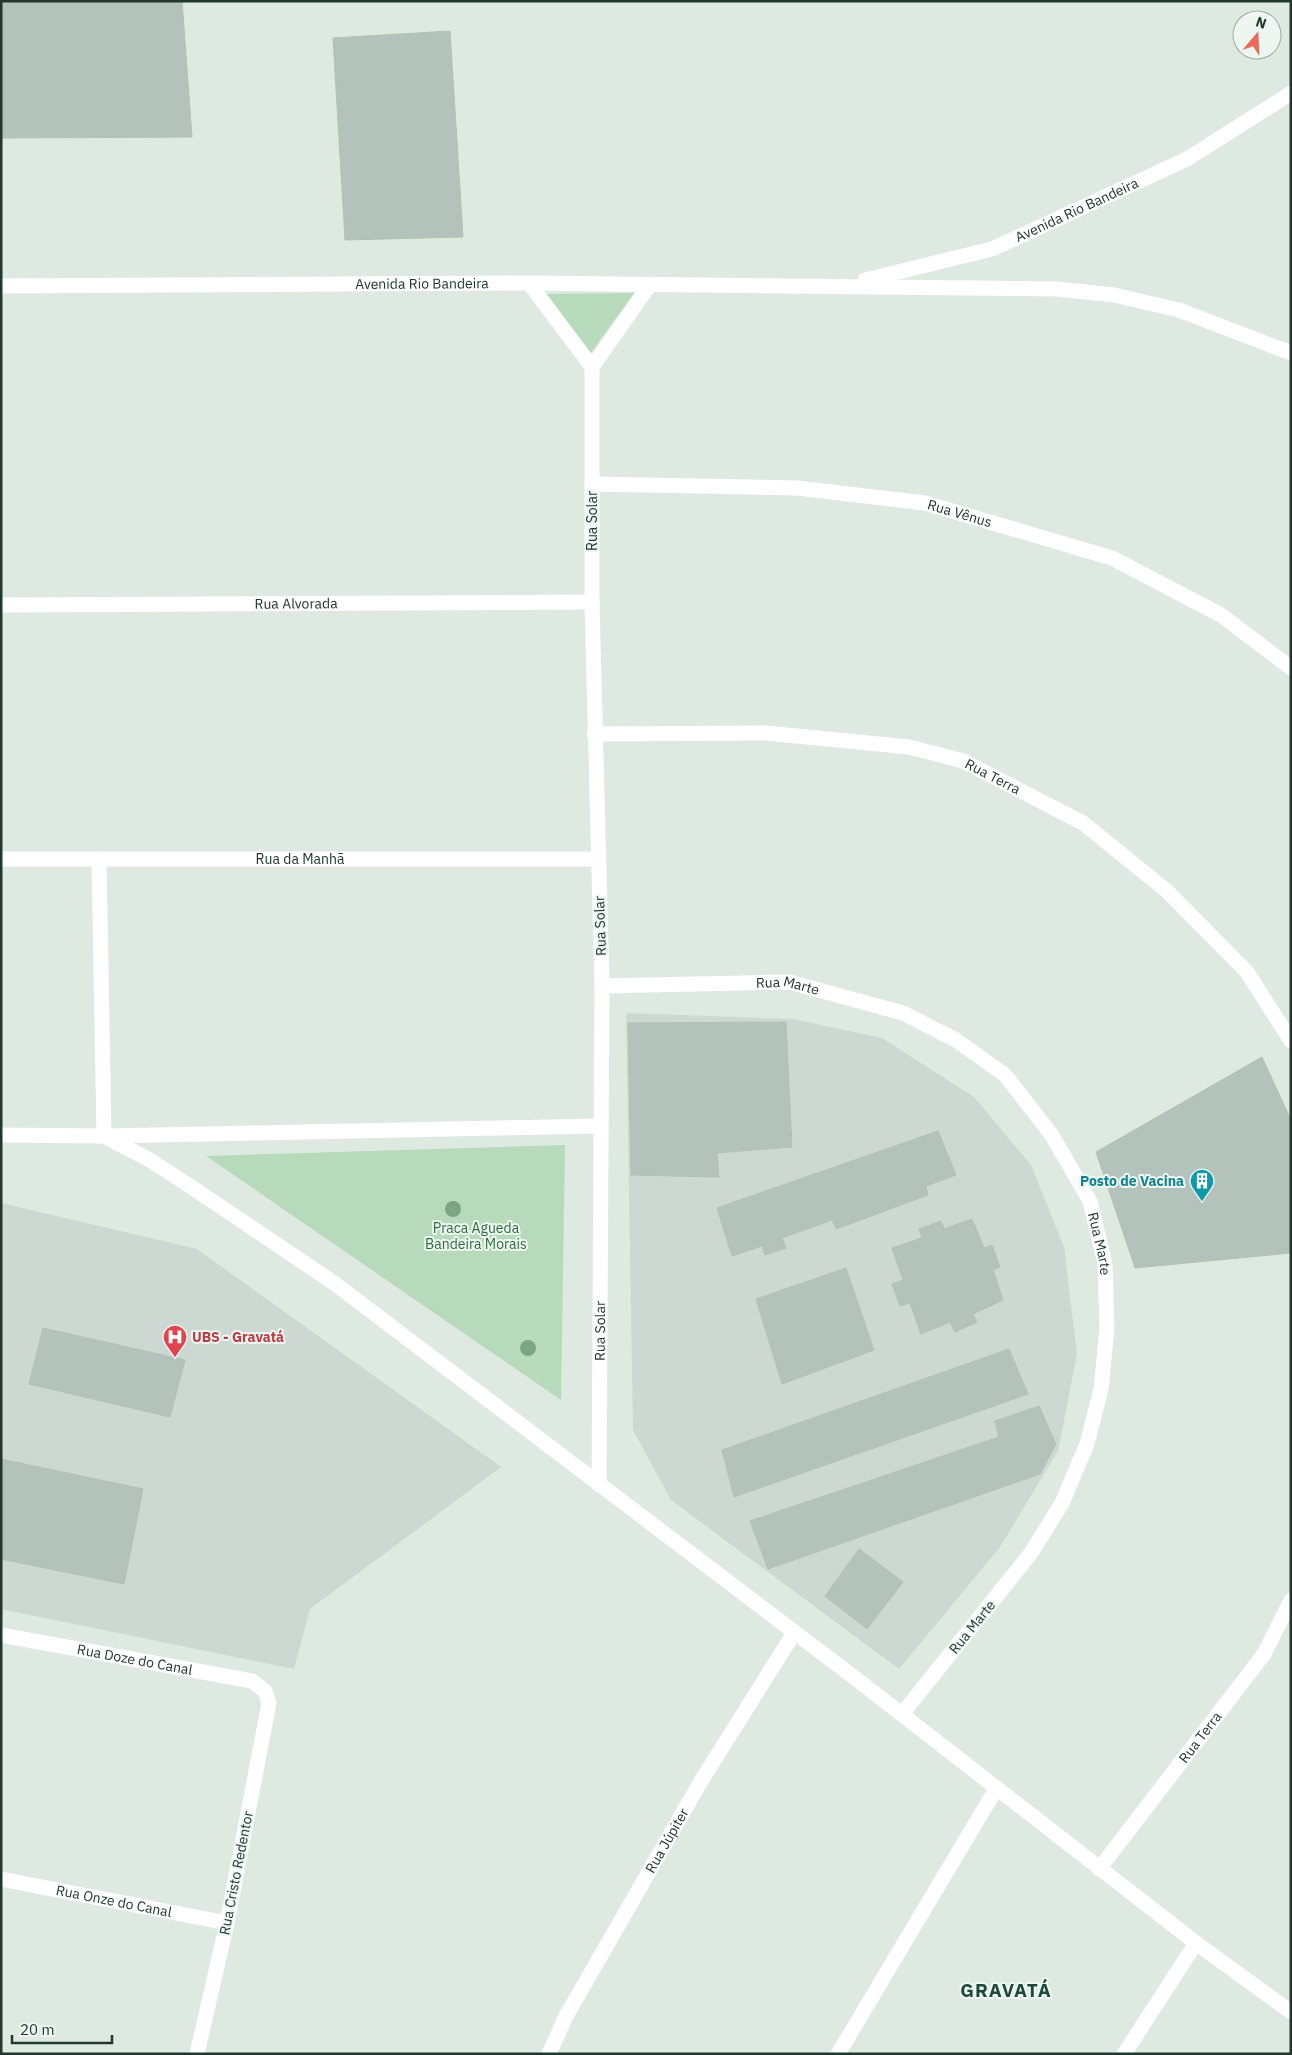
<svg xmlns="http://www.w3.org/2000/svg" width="1292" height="2055" font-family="'IBM Plex Sans',sans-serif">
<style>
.built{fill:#ccd8d1}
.green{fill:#b7dabb}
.building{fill:#b3c3bb;stroke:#b0c2b8}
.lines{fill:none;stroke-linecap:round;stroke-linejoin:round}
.minor{stroke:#fff;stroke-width:15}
.tree{fill:#7ca587}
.labels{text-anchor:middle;stroke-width:4;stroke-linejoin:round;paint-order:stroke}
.street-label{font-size:14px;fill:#20382e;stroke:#eef6f1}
.culture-label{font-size:14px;font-weight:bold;fill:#0d838f;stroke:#eef6f1;text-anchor:end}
.park-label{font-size:14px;fill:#2c6d3c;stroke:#eef6f1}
.health-label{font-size:14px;font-weight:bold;fill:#be3a42;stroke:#eef6f1;text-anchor:start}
.district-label{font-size:19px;font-weight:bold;letter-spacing:1px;fill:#1d4938;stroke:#eef6f1}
</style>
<rect width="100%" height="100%" fill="#dee9e2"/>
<path class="built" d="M626,1013L793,1019L882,1038L974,1097L1031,1165L1064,1247L1077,1354L1058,1451L1000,1547L899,1669L671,1500L633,1430Z
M1,1203L197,1249L501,1467L310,1609L294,1669L1,1609Z"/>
<path class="green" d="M634,293L590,354L544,294Z
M565,1145L561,1400L206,1156Z"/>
<path class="building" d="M1,1H182L192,137L1,138Z
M450,31L463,237L345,240L333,38Z
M786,1022L792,1147L717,1153L719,1177L631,1175L628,1023Z
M1262,1057L1291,1120V1253L1135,1268L1096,1152Z
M938,1131L956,1175L926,1186L928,1195L836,1229L832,1220L782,1238L786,1248L765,1255L762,1246L732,1256L717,1208Z
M972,1219L984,1248L992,1245L1000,1267L993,1270L1003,1300L973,1314L977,1322L955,1332L950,1322L921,1334L910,1303L900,1306L892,1284L903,1280L892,1248L922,1238L919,1229L941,1221L944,1229Z
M846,1268L874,1350L782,1384L756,1299Z
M43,1328L185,1360L170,1417L29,1384Z
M1009,1349L1028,1394L734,1497L722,1450Z
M1039,1406L1056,1444L1040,1474L768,1569L750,1521L999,1437L995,1421Z
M1,1459L143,1489L124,1584L1,1559Z
M859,1549L903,1582L867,1629L825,1596Z"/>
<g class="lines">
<g class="minor">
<path id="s1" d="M865,280L992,249L1187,159L1291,93"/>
<path d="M529,283L592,367"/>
<path id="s2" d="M1,286L529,283L1057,289L1114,295L1179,310L1291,353"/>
<path id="s3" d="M592,484L797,488L925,503L1112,558L1221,615L1291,668"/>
<path id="s4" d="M1,605L592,602"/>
<path id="s5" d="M594,734L766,733L909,747L963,761L1083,823L1167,891L1247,972L1291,1041"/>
<path id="s6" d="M1,859H597"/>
<path d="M99,859L104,1136L600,1126"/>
<path id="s7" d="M602,986L789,982L903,1013L956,1040L1005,1075L1051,1134L1090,1201L1105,1264L1107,1329L1101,1389L1087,1444L1062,1503L1031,1553L902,1714"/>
<path d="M1,1135L104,1136L148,1159L190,1186L334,1283L855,1678L1196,1943L1291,2012"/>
<path id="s8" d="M599,1485L602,986L592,602V367L649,286"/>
<path id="s9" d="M1,1635L252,1681L265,1691L269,1703L227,1923L197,2054"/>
<path id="s10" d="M1099,1869L1264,1654L1291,1600"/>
<path id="s11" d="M1,1879L227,1923"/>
<path id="s12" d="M549,2054L565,2018L701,1781L794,1633"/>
<path d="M838,2054L996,1789"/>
<path d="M1124,2054L1196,1943"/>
</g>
</g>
<g class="tree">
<circle cx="453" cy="1209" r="8"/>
<circle cx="528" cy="1348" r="8"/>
</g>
<defs>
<symbol id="building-pin" viewBox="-11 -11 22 30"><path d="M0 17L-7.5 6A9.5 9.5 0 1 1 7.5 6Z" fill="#0f9aa8" stroke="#eef6f1"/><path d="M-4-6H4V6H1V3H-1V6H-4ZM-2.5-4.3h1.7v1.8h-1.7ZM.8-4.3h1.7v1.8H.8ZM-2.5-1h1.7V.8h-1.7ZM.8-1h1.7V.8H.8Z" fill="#fff"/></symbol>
<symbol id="hospital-pin" viewBox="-11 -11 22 30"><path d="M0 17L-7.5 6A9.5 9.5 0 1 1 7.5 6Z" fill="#e0444e" stroke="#eef6f1"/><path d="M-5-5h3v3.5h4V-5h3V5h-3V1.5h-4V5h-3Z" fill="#fff"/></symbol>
</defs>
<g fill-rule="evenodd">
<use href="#building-pin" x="1188" y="1167" width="28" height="38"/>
<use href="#hospital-pin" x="161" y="1323" width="28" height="38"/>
</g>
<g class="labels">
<g class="street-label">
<text dy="5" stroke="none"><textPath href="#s1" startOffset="224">Avenida Rio Bandeira</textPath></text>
<text dy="5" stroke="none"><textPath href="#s2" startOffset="421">Avenida Rio Bandeira</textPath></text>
<text dy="5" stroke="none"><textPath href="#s3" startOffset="370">Rua Vênus</textPath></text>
<text transform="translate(592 521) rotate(-90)" y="5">Rua Solar</text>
<text dy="5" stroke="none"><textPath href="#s4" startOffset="295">Rua Alvorada</textPath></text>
<text dy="5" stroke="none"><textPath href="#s5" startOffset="405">Rua Terra</textPath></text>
<text dy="5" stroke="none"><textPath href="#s6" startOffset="299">Rua da Manhã</textPath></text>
<text transform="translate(600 926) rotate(-92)" y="5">Rua Solar</text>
<text dy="5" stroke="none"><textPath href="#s7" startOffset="186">Rua Marte</textPath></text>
<text dy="5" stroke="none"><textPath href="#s7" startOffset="621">Rua Marte</textPath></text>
<text dy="5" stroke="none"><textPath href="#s8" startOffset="154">Rua Solar</textPath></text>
<text transform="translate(972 1627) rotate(-51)" y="5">Rua Marte</text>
<text dy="5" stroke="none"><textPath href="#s9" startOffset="136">Rua Doze do Canal</textPath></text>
<text dy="5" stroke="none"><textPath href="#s10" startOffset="166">Rua Terra</textPath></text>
<text dy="5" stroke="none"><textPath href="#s12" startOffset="244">Rua Júpiter</textPath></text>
<text transform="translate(236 1873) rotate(-79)" y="5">Rua Cristo Redentor</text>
<text dy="5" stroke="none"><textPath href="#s11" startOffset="115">Rua Onze do Canal</textPath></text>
</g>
<g class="culture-label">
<text x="1184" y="1186">Posto de Vacina</text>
</g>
<g class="park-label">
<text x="476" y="1233">Praca Agueda<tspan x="476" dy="16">Bandeira Morais</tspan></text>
</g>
<g class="health-label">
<text x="192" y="1342">UBS - Gravatá</text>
</g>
<g class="district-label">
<text x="1006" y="1997">GRAVATÁ</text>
</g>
</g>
<rect width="1292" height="2055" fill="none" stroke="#20382e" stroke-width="5"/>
<g transform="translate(1257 35) rotate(19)"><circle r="24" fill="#eef6f1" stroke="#9caaa3"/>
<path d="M0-4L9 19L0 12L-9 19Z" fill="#ed6957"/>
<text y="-8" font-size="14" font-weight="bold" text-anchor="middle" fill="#20382e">N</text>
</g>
<path d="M12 2035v8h100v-8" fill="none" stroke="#20382e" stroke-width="2.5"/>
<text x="20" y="2035" font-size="15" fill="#20382e" stroke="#eef6f1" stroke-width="4" paint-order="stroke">20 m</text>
</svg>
